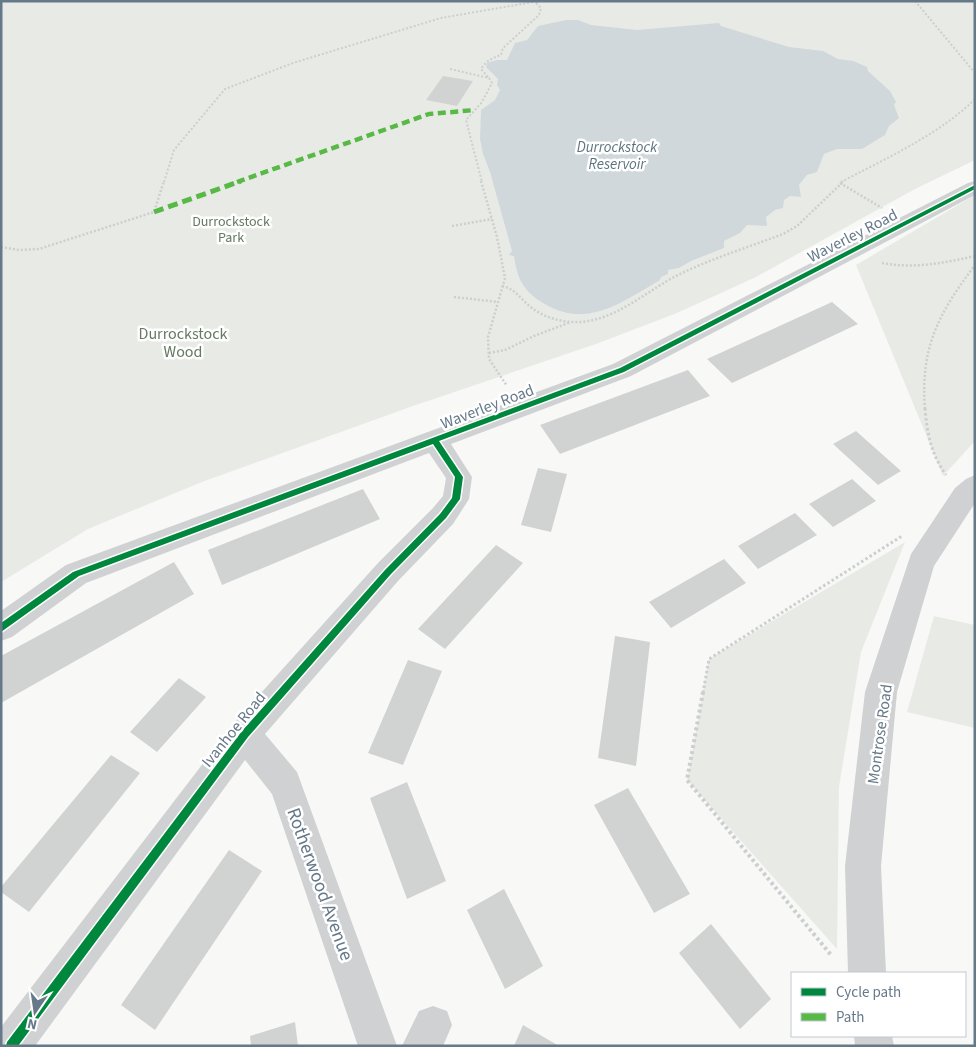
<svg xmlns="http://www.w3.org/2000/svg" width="976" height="1047" font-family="'Source Sans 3',sans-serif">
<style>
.green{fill:#e8ebe5}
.water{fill:#d1d8dc}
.building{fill:#d1d3d3}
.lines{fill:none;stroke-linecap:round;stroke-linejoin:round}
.path-far3{stroke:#cdcecf;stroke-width:2;stroke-dasharray:2 2;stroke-linecap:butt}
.path-far2{stroke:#cdcecf;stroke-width:2.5;stroke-dasharray:2 2;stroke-linecap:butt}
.path-far1{stroke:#cdcecf;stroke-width:3;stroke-dasharray:2.5 2.5;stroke-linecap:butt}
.path{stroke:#cdcecf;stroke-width:4;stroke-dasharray:3 3;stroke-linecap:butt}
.minor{fill:#d0d1d2;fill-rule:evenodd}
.quiet-far1{stroke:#58b947;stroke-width:4.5;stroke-dasharray:8 4.5;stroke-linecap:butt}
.quiet{stroke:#58b947;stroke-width:5;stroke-dasharray:10 5;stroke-linecap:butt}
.cycleway-casing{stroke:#fff;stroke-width:3}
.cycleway{fill:#00873e;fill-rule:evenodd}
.labels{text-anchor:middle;stroke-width:5;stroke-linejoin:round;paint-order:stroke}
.far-park-label{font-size:14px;fill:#667a61;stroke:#fff}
.far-water-label{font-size:15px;font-style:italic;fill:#5c747d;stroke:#fff}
.street-label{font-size:16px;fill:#657989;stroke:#fff}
.park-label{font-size:16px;fill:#667a61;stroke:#fff}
.near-street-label{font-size:19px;fill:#657989;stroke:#fff}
</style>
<rect width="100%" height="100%" fill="#f8f8f7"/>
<path class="green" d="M1,1H975V160L915,189L756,277L677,313L596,344L413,406L202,482L88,529L1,582Z
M975,195V441L943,476L856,265Z
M905,542L861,652L839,787L837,949L687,780L709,659Z
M934,616L975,625V728L907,712Z"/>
<path class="water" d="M566,20H578L591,25L637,30L719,23L721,26L789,47L823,51L838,59L853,61L867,67L868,71L890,91L896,102L894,105L899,118L889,126L885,135L862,149H837L824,154L817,172L807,175L799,185L801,197L790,196L784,200L783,208L775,210L766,217L767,226L747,225L740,233L724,241V248L691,261L679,268L668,270V274L661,277L660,280C622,302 587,330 543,303C523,291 517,278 514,256L509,255L512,251L490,172L483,154L480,139L481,110L495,100L500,90L497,85L498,79L486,67L487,63L497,60H507L515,43L527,40L538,26Z"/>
<path class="building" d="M443,76L473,81L457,106L426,100Z
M832,302L858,324L732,383L707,359Z
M688,370L710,396L560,454L540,425Z
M856,431L901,471L878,485L833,444Z
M538,468L567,474L551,532L521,525Z
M852,479L876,501L833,527L809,504Z
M363,489L380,519L222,585L208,550Z
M795,513L817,535L758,569L738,546Z
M496,545L523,563L445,649L418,629Z
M724,559L746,583L671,628L649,602Z
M174,562L194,594L1,703V656Z
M615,636L650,642L636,766L598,758Z
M408,660L442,671L403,765L368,753Z
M179,678L206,697L157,752L130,732Z
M111,755L140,773L29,912L1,892V887Z
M407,782L446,881L407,899L370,798Z
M628,788L690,894L654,913L594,805Z
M229,850L262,871L155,1030L121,1005Z
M504,889L543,966L505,989L467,910Z
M711,924L771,999L740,1029L679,953Z
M295,1022L298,1046H251L250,1036Z
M523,1025L559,1046H514Z"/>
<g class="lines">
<path class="path-far3" d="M915,1L975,73
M450,69L489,78L492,83L482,102L466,120L482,182
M488,77L481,69C486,61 492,58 501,55L503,48L539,15L541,8L536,3
M164,182L174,150L225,89L293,63L441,18L539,1
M841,182C885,159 940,134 975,99"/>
<path class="path-far2" d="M481,181L497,237L505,278L488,337L489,359L507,386
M840,183L882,208
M452,226L492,219
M1,247L19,250L39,249L154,212L164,181
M882,263C914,269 944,263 975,256
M502,286C516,289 521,300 532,308C541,315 552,319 563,321C608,329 643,292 680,274C713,258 749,247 783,234L797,226L844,181
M454,297L498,302
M489,353L505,350L534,336L571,322
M925,409C920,347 939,313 975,265"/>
<path class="path-far1" d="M925,408C927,433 931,454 946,475
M703,693L709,659L902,536"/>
<path class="path" d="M703,692L687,780L831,955"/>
<path class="minor" d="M975,181V195L631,376L451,444L472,477L469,499L453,524L398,581L265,734L297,772L397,1046H358L272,794L245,760L35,1046H1V1027L234,723L378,563L433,508L443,496L446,478L429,453L86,583L12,637L1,641V611L66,565L613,364L968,183Z
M975,475V503L934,566L897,692L881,866L886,973H848L845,866L865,692L911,554L955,488L966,479Z
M433,1006L447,1011L452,1025L443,1046H402L419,1011Z
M854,1036H892L894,1046H855Z"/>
<path class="quiet-far1" d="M237,182L429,114L475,110"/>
<path class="quiet" d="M154,212L241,181"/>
<defs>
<path id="cycleway" d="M975,185V189L624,372L439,441L463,477L460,499L446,518L391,574L248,737L18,1046H6L7,1042L242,731L385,570L440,514L452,498L455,477L433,444L79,576L1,632V623L73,572L620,368Z"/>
</defs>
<use href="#cycleway" class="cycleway-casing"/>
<use href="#cycleway" class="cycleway"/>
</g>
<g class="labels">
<g class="far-park-label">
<text x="231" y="226">Durrockstock<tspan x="231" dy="16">Park</tspan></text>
</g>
<g class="far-water-label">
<text x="617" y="152">Durrockstock<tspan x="617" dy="17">Reservoir</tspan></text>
</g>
<g class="street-label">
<text transform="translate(852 235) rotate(-27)" y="6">Waverley Road</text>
<text transform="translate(487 406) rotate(-21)" y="6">Waverley Road</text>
<text transform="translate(233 729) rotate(-51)" y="6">Ivanhoe Road</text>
<text transform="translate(879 734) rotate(-82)" y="6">Montrose Road</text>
</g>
<g class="park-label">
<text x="183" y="339">Durrockstock<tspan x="183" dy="18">Wood</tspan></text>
</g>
<g class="near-street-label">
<text transform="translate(321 884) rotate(70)" y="7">Rotherwood Avenue</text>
</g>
</g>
<rect width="976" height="1047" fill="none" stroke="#657989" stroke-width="5"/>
<rect x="791" y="972" width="175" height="65" fill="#ffffff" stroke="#c1c9d0"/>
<rect x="801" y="988" width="25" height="8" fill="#00873e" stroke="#c1c9d0"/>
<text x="836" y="997" font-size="15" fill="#657989">Cycle path</text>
<rect x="801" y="1013" width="25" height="8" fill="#58b947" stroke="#c1c9d0"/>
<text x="836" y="1022" font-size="15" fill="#657989">Path</text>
<g transform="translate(35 1012) rotate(193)" stroke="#ffffff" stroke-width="4" paint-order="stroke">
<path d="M0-4L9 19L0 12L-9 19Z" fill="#657989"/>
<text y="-8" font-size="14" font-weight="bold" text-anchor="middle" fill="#657989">N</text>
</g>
</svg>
